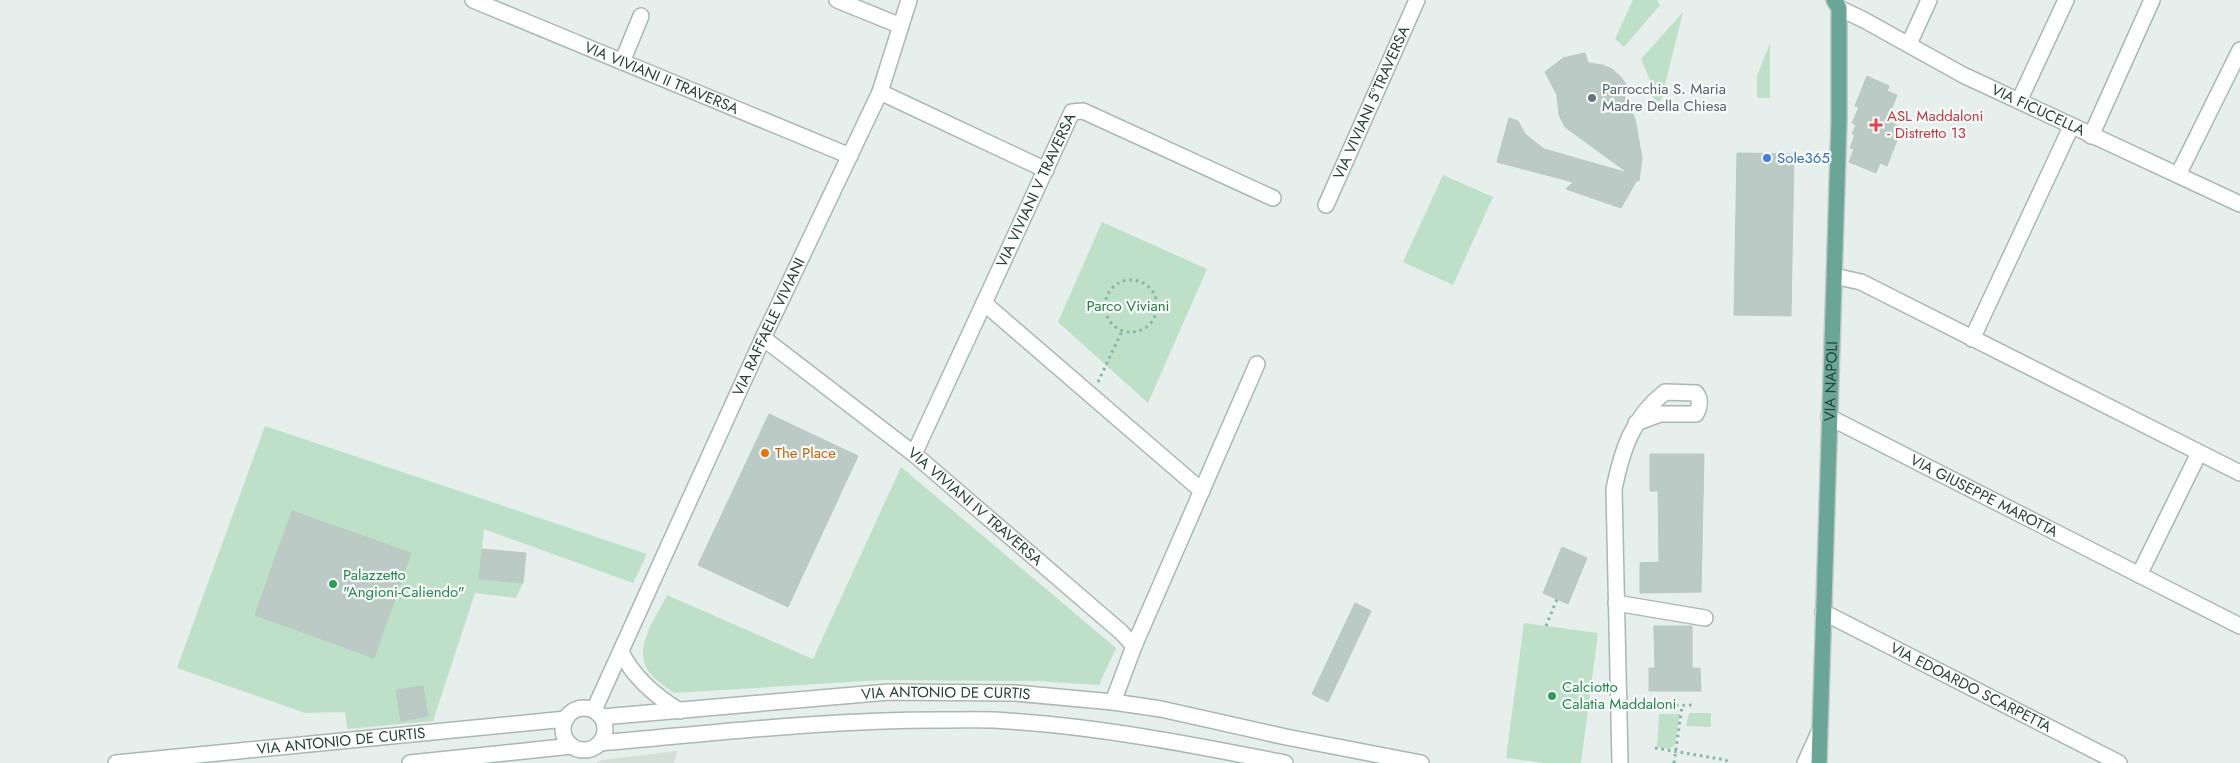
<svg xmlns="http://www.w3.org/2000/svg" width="2240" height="763" font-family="Jost,sans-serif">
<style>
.built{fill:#d4dfda}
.green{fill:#bfe0c8}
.building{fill:#bbcac4;stroke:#b8c9c2}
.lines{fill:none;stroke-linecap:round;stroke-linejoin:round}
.minor-casing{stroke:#a8b8b2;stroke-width:18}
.major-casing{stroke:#c2cac8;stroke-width:18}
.path{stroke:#86b3a5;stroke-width:3;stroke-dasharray:2.5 4;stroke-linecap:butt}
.minor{stroke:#fff;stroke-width:15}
.major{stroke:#6aa596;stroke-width:15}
.worship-dot{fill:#6b7280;stroke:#f7fbf9;stroke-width:2}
.health-dot{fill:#e0444e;stroke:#f7fbf9;stroke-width:2}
.shop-dot{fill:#3f7fe0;stroke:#f7fbf9;stroke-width:2}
.food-dot{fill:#e8710a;stroke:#f7fbf9;stroke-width:2}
.leisure-dot{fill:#2e9e5b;stroke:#f7fbf9;stroke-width:2}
.labels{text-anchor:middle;stroke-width:4.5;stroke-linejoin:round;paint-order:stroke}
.street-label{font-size:15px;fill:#24423a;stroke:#f7fbf9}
.worship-label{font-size:15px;fill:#5b616d;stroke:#f7fbf9;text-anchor:start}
.health-label{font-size:15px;fill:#be3a42;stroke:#f7fbf9;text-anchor:start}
.shop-label{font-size:15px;fill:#366cbe;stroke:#f7fbf9;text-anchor:start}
.park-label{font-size:15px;fill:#2d7a4b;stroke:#f7fbf9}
.food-label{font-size:15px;fill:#c56008;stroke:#f7fbf9;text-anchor:start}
.leisure-label{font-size:15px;fill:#27864d;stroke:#f7fbf9;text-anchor:start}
</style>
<rect width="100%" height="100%" fill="#e6efeb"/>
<path class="built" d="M677,751L674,763H596L602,760Z"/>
<path class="green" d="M1633,0H1657L1660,5L1624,47L1615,39Z
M1683,12L1661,101L1654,102L1651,83L1641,59Z
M1770,43V98H1757V76Z
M1443,175L1493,197L1453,285L1403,262Z
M1102,222L1207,269L1148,403L1058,322Z
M265,426L647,554L633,583L484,529L479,579L523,583L516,598L475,593L433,721L347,729L345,712L305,713L177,668Z
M901,467L1116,648L1099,685L1037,681L882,680L674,693C666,687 656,681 650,673C631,650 656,618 667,595L813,659Z
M1524,623L1598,633L1581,763H1544L1506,758Z
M1689,713H1711V727L1686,726Z
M1659,714H1680L1675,745L1669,749L1657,747Z"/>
<path class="building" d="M1585,53L1588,63L1603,65L1612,69L1621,77L1626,84L1621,89L1635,119L1642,158L1639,181L1637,180L1621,208L1566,189L1573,182L1497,162L1509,118L1518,121L1525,134L1544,149L1628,173L1565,127L1559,115L1557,95L1545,72L1563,58Z
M1867,76L1889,86L1887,91L1897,95L1887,121L1899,126L1896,134L1899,135L1887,166L1880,163L1876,173L1849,162L1854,149L1850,148L1855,135L1852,134L1856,125L1852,123L1859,107L1855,106Z
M1737,153L1794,154L1791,316L1734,315Z
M769,414L858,456L788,607L698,565Z
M1650,454H1704L1701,592L1640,593V563L1659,562L1658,491H1650Z
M292,511L411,553L374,658L255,615Z
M1562,547L1587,558L1568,604L1543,593Z
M482,549L526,553L523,583L479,579Z
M1355,603L1371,611L1328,702L1312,694Z
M1654,626H1692V668H1700L1701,691H1649V668H1655Z
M423,686L428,716L401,721L396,690Z"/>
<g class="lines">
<defs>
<g id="minor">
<path id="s1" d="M473,0L850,156"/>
<path d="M837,0L901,26"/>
<path id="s2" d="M1839,8L1864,20L1963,75L2240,204"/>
<path d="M1909,44L1929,0"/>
<path d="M622,62L641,16"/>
<path d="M880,92L1046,170"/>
<path d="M2019,101L2066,0"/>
<path d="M2091,136L2152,0"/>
<path d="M2178,175L2240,50"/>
<path id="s3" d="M1326,205L1417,0"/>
<path d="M1834,276L1861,282L2240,473"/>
<path id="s4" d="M763,338L914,454L1121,632L1134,646L1113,702"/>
<path d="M1972,339L2071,127"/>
<path id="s5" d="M1829,417L2240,626"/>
<path d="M914,454L984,303"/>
<path id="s6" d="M1202,491L984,303L1072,112L1083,111L1273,198"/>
<path d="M2139,575L2199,453"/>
<path d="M1616,603L1705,618"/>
<path id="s7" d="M1823,612L2119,763"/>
<path d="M1134,646L1257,364"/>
<path d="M621,652C634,678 655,696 680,711"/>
<circle cx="584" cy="729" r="21"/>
<path id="s8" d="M594,710L763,338L880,92L909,0"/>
<path id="s9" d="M602,717L889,692L1015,693L1113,702L1161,709L1286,737L1421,763"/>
<path d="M600,743C716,733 832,719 948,720C968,720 988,719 1008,721C1102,727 1193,745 1285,763"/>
<path id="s10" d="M116,763L566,719"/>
<path d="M410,763L572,746"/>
<path d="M1620,763L1614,489C1622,450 1632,418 1665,392L1696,393C1701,400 1700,406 1696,414H1660L1636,423"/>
<path d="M1805,763L1820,730"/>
</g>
<g id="major">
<path id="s11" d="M1819,763L1839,121V8L1834,0"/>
</g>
</defs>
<use href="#minor" class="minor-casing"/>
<use href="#major" class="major-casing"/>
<path class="path" d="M1105 306a26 26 0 1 1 52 0a26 26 0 1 1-52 0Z
M1098,382L1122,331
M1546,626L1557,599
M1650,706L1692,705
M1655,748L1726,760L1728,763
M1674,763L1682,706"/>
<use href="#minor" class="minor"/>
<use href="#major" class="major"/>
</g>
<circle class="worship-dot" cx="1592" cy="98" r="5"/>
<path class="health-dot" d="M1873.5 117.5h5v5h5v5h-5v5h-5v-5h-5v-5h5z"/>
<circle class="shop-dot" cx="1767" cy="158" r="5"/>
<circle class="food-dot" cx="765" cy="453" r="5"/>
<g class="leisure-dot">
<circle cx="333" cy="584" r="5"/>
<circle cx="1552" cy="696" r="5"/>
</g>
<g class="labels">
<g class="street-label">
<text dy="5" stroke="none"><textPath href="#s1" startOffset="204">VIA VIVIANI II TRAVERSA</textPath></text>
<text dy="5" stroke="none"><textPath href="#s3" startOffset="112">VIA VIVIANI 5°TRAVERSA</textPath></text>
<text dy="5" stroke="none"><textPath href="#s2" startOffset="224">VIA FICUCELLA</textPath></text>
<text dy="5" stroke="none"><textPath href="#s6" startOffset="412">VIA VIVIANI V TRAVERSA</textPath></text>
<text dy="5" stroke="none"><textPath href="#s8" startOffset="421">VIA RAFFAELE VIVIANI</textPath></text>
<text dy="5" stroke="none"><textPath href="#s11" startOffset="382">VIA NAPOLI</textPath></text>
<text dy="5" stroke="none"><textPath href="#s5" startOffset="174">VIA GIUSEPPE MAROTTA</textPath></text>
<text dy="5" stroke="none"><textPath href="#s4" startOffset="271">VIA VIVIANI IV TRAVERSA</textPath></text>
<text dy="5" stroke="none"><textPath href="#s7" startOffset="166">VIA EDOARDO SCARPETTA</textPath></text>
<text dy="5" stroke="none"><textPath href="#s9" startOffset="345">VIA ANTONIO DE CURTIS</textPath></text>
<text dy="5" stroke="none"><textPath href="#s10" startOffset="226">VIA ANTONIO DE CURTIS</textPath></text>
</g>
<g class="worship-label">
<text x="1602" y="94">Parrocchia S. Maria<tspan x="1602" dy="17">Madre Della Chiesa</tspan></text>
</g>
<g class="health-label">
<text x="1887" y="121">ASL Maddaloni<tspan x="1887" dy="17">- Distretto 13</tspan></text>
</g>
<g class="shop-label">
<text x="1777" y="163">Sole365</text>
</g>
<g class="park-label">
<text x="1128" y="311">Parco Viviani</text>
</g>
<g class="food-label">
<text x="775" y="458">The Place</text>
</g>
<g class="leisure-label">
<text x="343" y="580">Palazzetto<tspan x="343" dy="17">"Angioni-Caliendo"</tspan></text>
<text x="1562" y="692">Calciotto<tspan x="1562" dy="17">Calatia Maddaloni</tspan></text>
</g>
</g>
</svg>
